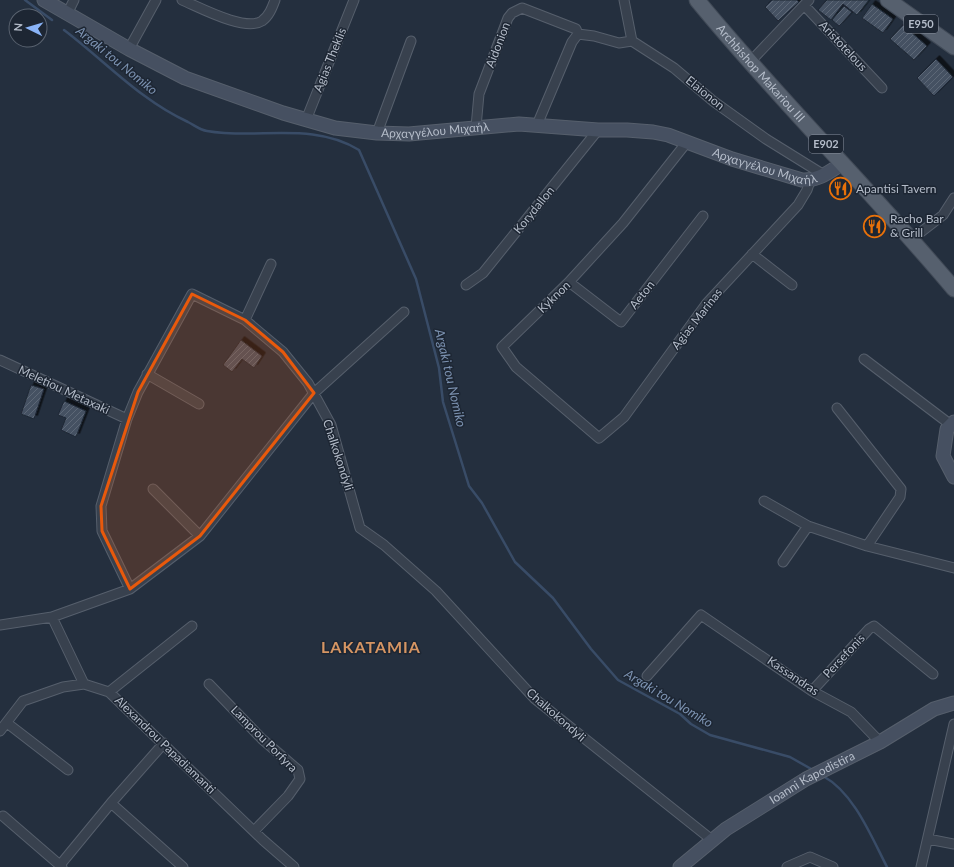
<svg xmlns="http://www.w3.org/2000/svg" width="954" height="867" font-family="Lato,sans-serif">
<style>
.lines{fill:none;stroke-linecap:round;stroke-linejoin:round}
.stream{stroke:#394c67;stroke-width:2.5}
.building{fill:url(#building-hatch);stroke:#1f2835;filter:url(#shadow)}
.street-casing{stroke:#565f6c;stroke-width:11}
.secondary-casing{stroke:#565f6c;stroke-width:15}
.primary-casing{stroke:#414a57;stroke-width:17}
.street{stroke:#38414e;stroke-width:9}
.secondary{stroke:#465061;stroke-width:13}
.primary{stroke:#56606e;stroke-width:15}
.marked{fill:#e8590c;fill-opacity:0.2;stroke:#e8590c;stroke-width:3;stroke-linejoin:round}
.labels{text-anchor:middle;stroke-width:3;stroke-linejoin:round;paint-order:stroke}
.shield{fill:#1d2633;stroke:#878f9c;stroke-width:1}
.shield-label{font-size:11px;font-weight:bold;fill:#b4bcc9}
.street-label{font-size:12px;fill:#b4bcc9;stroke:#1d2633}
.poi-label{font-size:12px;fill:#b4bcc9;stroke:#1d2633;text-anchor:start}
.water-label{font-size:13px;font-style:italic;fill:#7c92b1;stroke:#1d2633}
.district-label{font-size:16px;font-weight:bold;letter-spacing:1px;fill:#d59563;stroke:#1d2633}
</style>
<defs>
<pattern id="building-hatch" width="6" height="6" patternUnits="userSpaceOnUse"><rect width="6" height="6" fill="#455162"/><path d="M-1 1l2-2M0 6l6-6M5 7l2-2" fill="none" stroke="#5d6877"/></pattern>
<filter id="shadow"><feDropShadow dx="3.5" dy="-3.5" stdDeviation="0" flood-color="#0009"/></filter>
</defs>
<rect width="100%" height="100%" fill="#242f3e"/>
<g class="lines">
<path class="stream" d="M25,0L52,20
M64,30C105,61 140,100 188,122C194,125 200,130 207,131C257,140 312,121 359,150L416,279L439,368L443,402L469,486L482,503L515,562L553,598L591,649L618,680L680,714L691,724L710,735L790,757L813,770
M823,776C854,793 871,836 887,867"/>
</g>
<path class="building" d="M772,0H797L799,2L778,21L765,7Z
M827,0H869L857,15L843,4L831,20L818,10Z
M872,4L893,19L883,33L862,18Z
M844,6L852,12L839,26L832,20Z
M903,25L927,46L914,60L890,39Z
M936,59L953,77L934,96L917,78Z
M241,340L262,356L254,368L242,359L232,372L223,365Z
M31,385L44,389L34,419L21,414Z
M64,401L86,411L76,437L61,430L66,418L58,415Z"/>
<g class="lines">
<defs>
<path id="street" d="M182,0C199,7 245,32 262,21C269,16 272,8 275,0
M624,0L632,41
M804,5L882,88
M67,14L74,0
M578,34L594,36L619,43L632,41L674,68L713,101L766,139L824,175
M129,49L156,0
M750,62L809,0
M306,120L354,0
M537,125L572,42L578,34
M476,127L479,94L508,18L512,13L522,8L576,29L578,34
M377,133L411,41
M687,142L623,223L569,282L502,347L516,367L599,438L624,417L707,303L798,205L807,190L810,181
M912,239L943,215L954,198
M752,254L792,285
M569,282L621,322L703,216
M466,285L483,273L598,130
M245,320L271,264
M864,359L951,425
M0,360L127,419
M147,374L199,404
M837,408L901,489L900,497L867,546
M153,489L200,536
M764,501L808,526L867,546L954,568
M783,562L808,526
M130,589L102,531L101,506L127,419L138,392L192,294L245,320L283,352L308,383L331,425L360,528L384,545L436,591L535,699L712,840
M52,617L84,684L109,692L263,840L294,867
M0,625L52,617L130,589L200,536L314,393L404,312
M647,676L701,615L812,691L851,712L880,742
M209,684L262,739L298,770L300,779L288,796L254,831
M812,691L869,629L874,626L933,674
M109,692L192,626
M7,723L68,770
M0,731L23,701L63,687L84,684
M111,803L164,743
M3,816L62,867
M928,839L954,844
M60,865L111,803L183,867
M787,867L810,857L833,867
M921,867L954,724"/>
<g id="secondary">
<path id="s1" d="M44,0L129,49L185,78L283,113L335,128L377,133L409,134L519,124L598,130H627L653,132L668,135L732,159L802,180C818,181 829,172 843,163"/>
<path d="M954,422L947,429L943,456L954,477"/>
<path id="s2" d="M680,867L726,829L806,779L880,742L934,709L954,703"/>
</g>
<g id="primary">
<path id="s3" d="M697,0C779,100 871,190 954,289"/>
<path d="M888,0L954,47"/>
</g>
</defs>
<use href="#street" class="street-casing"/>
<use href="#secondary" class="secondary-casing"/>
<use href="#primary" class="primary-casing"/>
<use href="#street" class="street"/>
<use href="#secondary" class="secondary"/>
<use href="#primary" class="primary"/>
</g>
<path class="marked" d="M192,294L245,320L283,352L314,393L200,536L130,589L102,531L101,506L138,392Z"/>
<defs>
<symbol id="restaurant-ring" viewBox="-11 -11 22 22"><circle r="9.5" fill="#1d2633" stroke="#e8710a" stroke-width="1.5"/><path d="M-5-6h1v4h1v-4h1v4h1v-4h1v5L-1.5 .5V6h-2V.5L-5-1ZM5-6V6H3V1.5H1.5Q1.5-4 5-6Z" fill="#e8710a"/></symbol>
</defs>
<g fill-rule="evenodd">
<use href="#restaurant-ring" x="828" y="176" width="25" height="25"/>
<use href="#restaurant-ring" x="862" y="214" width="25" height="25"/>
</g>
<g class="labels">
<g class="shield">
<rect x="904" y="15" width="34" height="18" rx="3"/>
<rect x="809" y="135" width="34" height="18" rx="3"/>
</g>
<g class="shield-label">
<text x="921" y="28">E950</text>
<text x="826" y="148">E902</text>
</g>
<g class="street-label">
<text transform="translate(498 45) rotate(-69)" y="4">Aidonion</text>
<text transform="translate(843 46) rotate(47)" y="4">Aristotelous</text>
<text transform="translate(330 60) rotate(-68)" y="4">Agias Theklis</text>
<text dy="4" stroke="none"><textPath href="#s3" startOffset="97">Archbishop Makariou III</textPath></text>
<text transform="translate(705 93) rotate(39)" y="4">Elaionon</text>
<text dy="4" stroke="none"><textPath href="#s1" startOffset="420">Αρχαγγέλου Μιχαήλ</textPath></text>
<text dy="4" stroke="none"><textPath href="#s1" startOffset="756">Αρχαγγέλου Μιχαήλ</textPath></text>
<text transform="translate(534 210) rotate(-51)" y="4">Korydallon</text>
<text transform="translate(642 295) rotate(-52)" y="4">Aeton</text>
<text transform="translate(554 297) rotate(-44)" y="4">Kyknon</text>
<text transform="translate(697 319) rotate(-52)" y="4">Agias Marinas</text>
<text transform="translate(64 390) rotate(25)" y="4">Meletiou Metaxaki</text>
<text transform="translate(338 455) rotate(72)" y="4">Chalkokondyli</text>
<text transform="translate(844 656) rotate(-47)" y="4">Persefonis</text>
<text transform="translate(793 676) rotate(34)" y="4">Kassandras</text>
<text transform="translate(556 715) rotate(41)" y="4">Chalkokondyli</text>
<text transform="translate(264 739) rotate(45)" y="4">Lamprou Porfyra</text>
<text transform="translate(165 745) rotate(44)" y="4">Alexandrou Papadiamanti</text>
<text dy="4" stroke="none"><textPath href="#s2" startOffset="160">Ioanni Kapodistira</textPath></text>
</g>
<g class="poi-label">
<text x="856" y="193">Apantisi Tavern</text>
<text x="890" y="223">Racho Bar<tspan x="890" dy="14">&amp; Grill</tspan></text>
</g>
<g class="water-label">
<text transform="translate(117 60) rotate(39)" y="5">Argaki tou Nomiko</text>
<text transform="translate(451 378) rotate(77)" y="5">Argaki tou Nomiko</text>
<text transform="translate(669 698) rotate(31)" y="5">Argaki tou Nomiko</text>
</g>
<g class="district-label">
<text x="371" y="653">LAKATAMIA</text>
</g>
</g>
<g transform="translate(28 28) rotate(275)"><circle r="19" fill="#1d2633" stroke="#59626f"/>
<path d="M0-3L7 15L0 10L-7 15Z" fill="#8ab4f8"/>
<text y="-6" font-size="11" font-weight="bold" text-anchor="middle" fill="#b4bcc9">N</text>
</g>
</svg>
